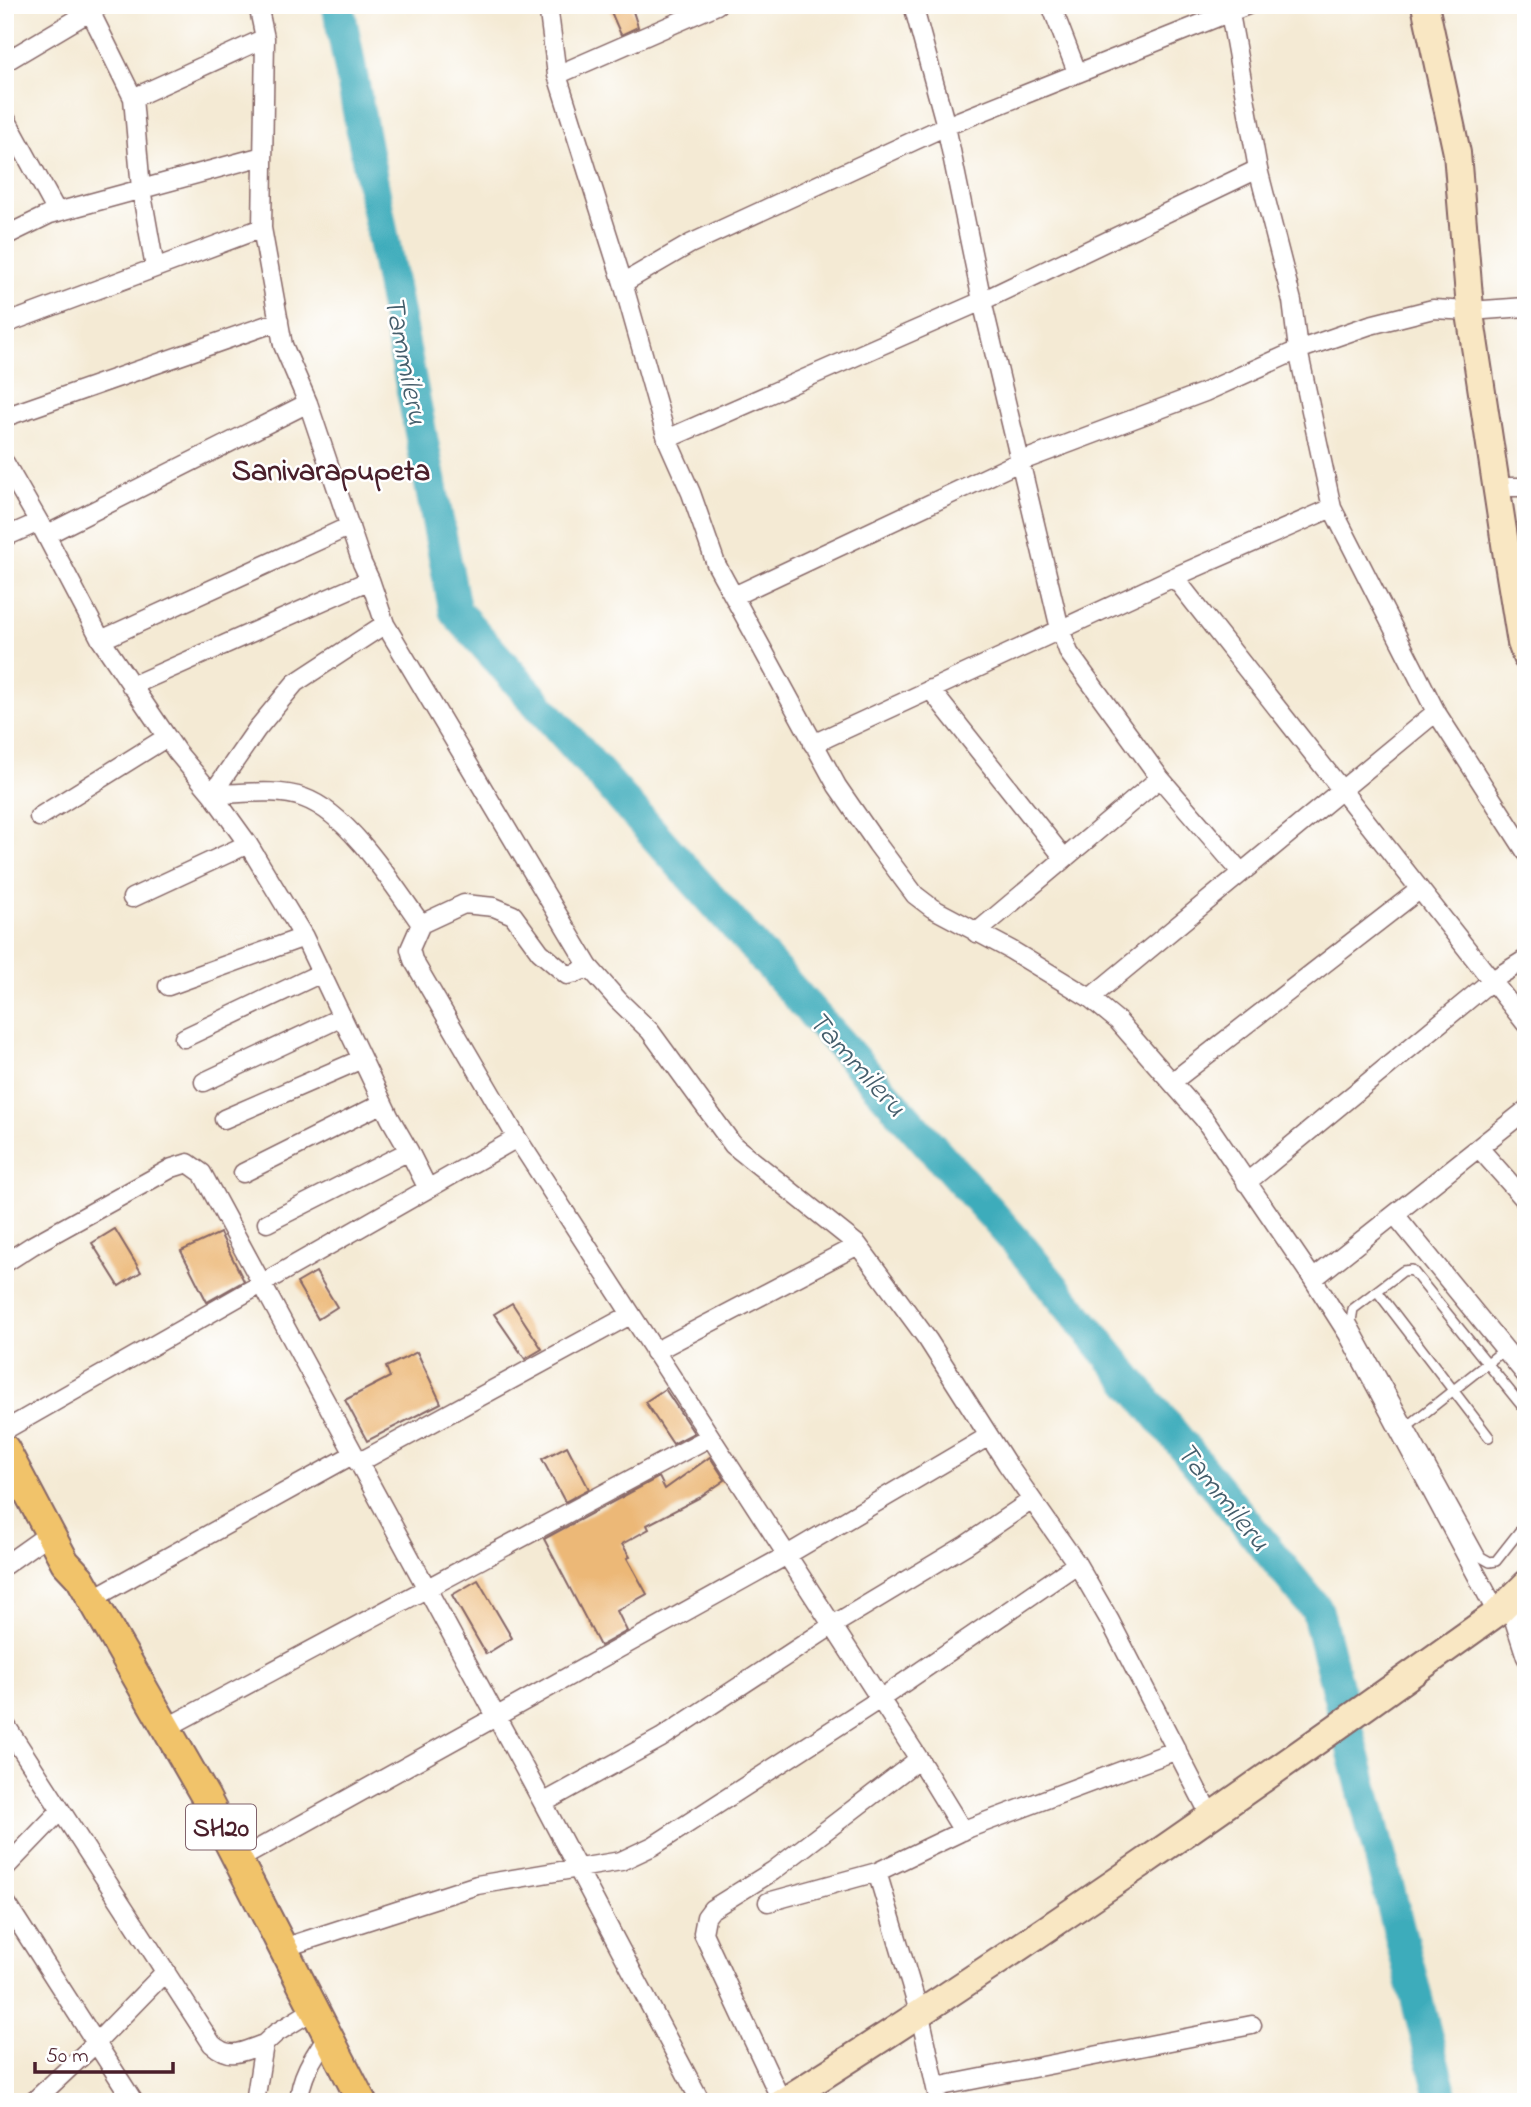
<svg xmlns="http://www.w3.org/2000/svg" width="1531" height="2107" font-family="'Indie Flower',sans-serif">
<style>
.lines{fill:none;stroke-linecap:round;stroke-linejoin:round}
.river{stroke:#3eacbb;stroke-width:33}
.building{fill:#ecb877}
.lane-casing{stroke:#866666;stroke-width:12}
.street-casing{stroke:#866666;stroke-width:21}
.secondary-casing{stroke:#866666;stroke-width:30}
.primary-casing{stroke:#866666;stroke-width:32}
.lane{stroke:#fff;stroke-width:9}
.street{stroke:#fff;stroke-width:18}
.secondary{stroke:#f9e7c3;stroke-width:26}
.primary{stroke:#f1c36a;stroke-width:28}
.labels{text-anchor:middle;stroke-width:5;stroke-linejoin:round;paint-order:stroke}
.shield{fill:#fff;stroke:#80626b;stroke-width:2}
.shield-label{font-size:26px;font-weight:bold;fill:#4a1f2b}
.water-label{font-size:30px;font-style:italic;fill:#455e6c;stroke:#fff}
.neighbourhood-label{font-size:30px;font-weight:bold;fill:#4a1f2b;stroke:#fff}
</style>
<rect width="100%" height="100%" fill="#fff"/>
<filter id="ink" filterUnits="userSpaceOnUse"><feTurbulence type="fractalNoise" baseFrequency=".0143" numOctaves="2"/><feDisplacementMap in="SourceGraphic" scale="14" xChannelSelector="R" yChannelSelector="G"/><feConvolveMatrix kernelMatrix="1 2 1 2 8 2 1 2 1" color-interpolation-filters="sRGB"/></filter>
<filter id="wash" filterUnits="userSpaceOnUse"><feTurbulence type="fractalNoise" baseFrequency=".00686" numOctaves="4" result="noise"/><feDisplacementMap in="SourceGraphic" scale="28" xChannelSelector="R" yChannelSelector="G"/><feGaussianBlur stdDeviation="1.57" result="paint"/><feColorMatrix in="noise" values="0 0 0 0 0 0 0 0 0 0 0 0 0 0 0 0 0 1.4 0 .05"/><feComposite in="paint" operator="in"/></filter>
<g filter="url(#wash)">
<rect width="100%" height="100%" fill="#f4ead4"/>
<g class="lines">
<path class="river" d="M338,5L455,611L1019,1245L1317,1610L1443,2102"/>
</g>
<g id="blocks">
<path class="building" d="M608,5H631L638,27L621,35Z
M115,1229L141,1272L119,1286L92,1243Z
M220,1233L244,1281L207,1302L181,1251Z
M316,1272L337,1307L318,1319L297,1283Z
M512,1303L542,1349L525,1359L494,1314Z
M417,1352L441,1403L367,1441L345,1400L390,1377L386,1367Z
M665,1389L694,1433L673,1444L645,1402Z
M567,1446L589,1489L565,1502L542,1459Z
M710,1457L725,1480L699,1498L647,1525L649,1529L622,1544L630,1557L627,1558L647,1594L617,1611L627,1631L600,1646L544,1539L659,1477L665,1489Z
M478,1580L512,1638L486,1654L452,1595Z"/>
</g>
</g>
<g filter="url(#ink)">
<use href="#blocks" fill-opacity="0" stroke="#866666" stroke-width="2"/>
<g class="lines">
<defs>
<path id="lane" d="M1377,1291L1489,1437
M1526,1411L1412,1270L1403,1271L1353,1309L1351,1321L1481,1557L1490,1562L1496,1561L1526,1523
M1407,1427L1504,1350"/>
<path id="street" d="M548,5L557,75L717,5
M913,5L946,126L982,301L1258,169L1230,13
M1051,5L1077,72
M5,62L101,5
M557,75L623,283L667,439L982,301L1060,629L1069,653L1160,778L1241,872
M133,98L265,38
M5,117L57,212
M5,236L50,214L263,156
M155,268L262,228
M623,283L690,244L946,126L1248,5
M5,324L155,268L141,189L133,98L87,5
M5,417L279,321
M667,439L691,493L716,564L837,786L877,844L915,895L932,908L1011,950L1090,998L1118,1021L1204,1119L1313,1279L1348,1334L1497,1613
M5,463L39,522L101,640L177,752L212,794L248,844L304,937L390,1118L409,1151L267,1223
M1496,487H1526
M1332,508L1436,712L1526,852
M46,535L308,403
M5,537L39,522
M1174,577L1526,1024
M734,596L1019,462L1205,392L1298,350L1370,325L1433,309L1470,311L1526,307
M101,640L350,526
M131,686L370,580
M930,689L1064,858
M813,744L1174,577L1332,508L1298,350L1292,301L1258,169
M212,794C241,794 277,788 304,798C349,814 394,886 421,924L464,904L494,907L513,915L540,952L567,975L576,973L589,967L385,624L370,580L362,563L308,403L283,345L262,228L265,38L258,5
M212,794L257,729L295,683L385,624
M39,817L167,737
M132,898L248,844
M421,924L410,949L413,960L517,1138L919,1759L963,1831
M976,933L1160,778
M589,967L618,1000L650,1031L733,1145L858,1245L928,1340L1007,1464L1077,1564L1110,1621L1211,1817
M168,986L304,937
M1090,998L1436,712
M184,1038L321,973
M204,1082L342,1017
M1172,1082L1419,890
M224,1119L362,1059
M1479,1148L1526,1201
M409,1151L428,1189
M243,1173L383,1103
M1246,1183L1491,981L1526,959
M1396,1216L1526,1375
M5,1263L33,1245L172,1168L188,1163L202,1173L543,1803L701,2102
M1313,1279L1526,1110
M654,1352L858,1245
M5,1430L517,1138
M358,1463L630,1315
M5,1565L50,1533
M92,1599L354,1454
M1526,1608L1515,1623L1526,1657
M5,1724L212,2044C231,2061 242,2051 264,2044
M166,1728L710,1437
M543,1803L661,1738L833,1625L966,1545L1032,1500
M238,1860L787,1555L989,1436
M5,1868L60,1811
M877,1872L920,2015L939,2102
M5,1901L134,2102
M768,1902L877,1872L969,1828L1177,1750
M283,1948L477,1885L621,1861L653,1846L880,1699L1077,1564
M936,2087L1252,2025
M33,2102L97,2042L166,1971
M255,2102L264,2044L276,2033L315,2009
M299,2102C300,2076 314,2056 328,2035
M782,2102L703,1933L706,1917L712,1909L773,1871L919,1759"/>
<path id="secondary" d="M1425,5L1457,153L1471,320L1507,557L1521,643L1526,657
M782,2102C1027,1948 1262,1781 1497,1613L1526,1584"/>
<path id="primary" d="M5,1449L65,1562L80,1578L205,1796L362,2102"/>
</defs>
<use href="#lane" class="lane-casing"/>
<use href="#street" class="street-casing"/>
<use href="#secondary" class="secondary-casing"/>
<use href="#primary" class="primary-casing"/>
<use href="#lane" class="lane"/>
<use href="#street" class="street"/>
<use href="#secondary" class="secondary"/>
<use href="#primary" class="primary"/>
</g>
</g>
<g class="labels">
<rect class="shield" x="186" y="1804.5" width="70" height="45" rx="5"/>
<g class="shield-label">
<text x="221" y="1836">SH20</text>
</g>
<g class="water-label">
<text transform="translate(407 360) rotate(79)" y="10">Tammileru</text>
<text transform="translate(858 1063) rotate(48)" y="10">Tammileru</text>
<text transform="translate(1224 1496) rotate(51)" y="10">Tammileru</text>
</g>
<g class="neighbourhood-label">
<text x="331" y="480">Sanivarapupeta</text>
</g>
</g>
<rect width="1531" height="2107" fill="none" stroke="#fff" stroke-width="28"/>
<path d="M35 2062v10h138v-10" fill="none" stroke="#4a1f2b" stroke-width="3.5"/>
<text x="46" y="2062" font-size="21" fill="#4a1f2b" stroke="#ffffff" stroke-width="5" paint-order="stroke">50 m</text>
</svg>
